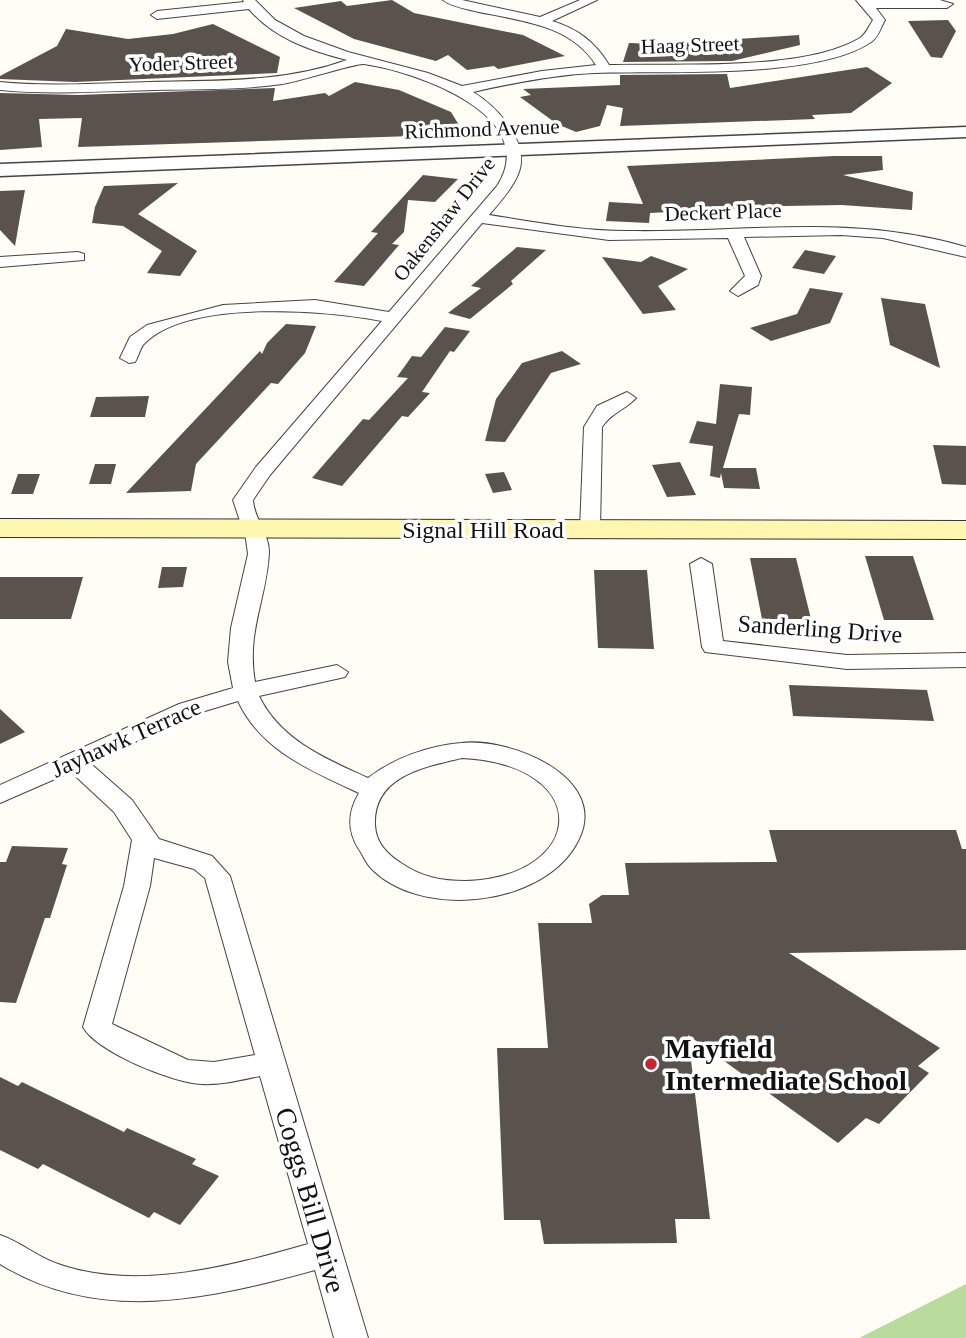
<svg xmlns="http://www.w3.org/2000/svg" width="966" height="1338" font-family="'Times New Roman',serif">
<style>
.forest{fill:#b9dc9c}
.building{fill:#5a524d}
.lines{fill:none;stroke-linecap:round;stroke-linejoin:round}
.minor-casing{stroke:#444;stroke-width:2}
.tertiary-casing{stroke:#444;stroke-width:3}
.secondary-casing{stroke:#333;stroke-width:2}
.minor{fill:#fff;fill-rule:evenodd}
.tertiary{fill:#fff;fill-rule:evenodd}
.secondary{fill:#fff6b0;fill-rule:evenodd}
.poi-dot{fill:#c4262e;stroke:#fff;stroke-width:2.5}
.labels{text-anchor:middle;stroke-width:7;stroke-linejoin:round;paint-order:stroke}
.far-street-label{font-size:21px;fill:#111;stroke:#fff}
.street-label{font-size:24px;fill:#111;stroke:#fff}
.near-poi-label{font-size:28px;font-weight:bold;fill:#111;stroke:#fff;text-anchor:start}
.near-street-label{font-size:28px;fill:#111;stroke:#fff}
</style>
<rect width="100%" height="100%" fill="#fffdf5"/>
<path class="forest" d="M966,1284V1338H859Z"/>
<path class="building" d="M392,0L414,13L523,35L565,56L498,69L494,66L467,70L448,55L436,61L354,39L294,8L341,1L347,6Z
M948,20L956,31L942,58L931,57L908,21Z
M213,24L280,57L277,73L75,82L0,79V76L57,46L66,29L128,39L173,34Z
M799,35L800,45L732,61L623,62L629,43L660,44Z
M867,67L892,83L851,113L812,115L815,119L620,126L623,108L607,105L600,126L576,132L557,124L520,97L531,95L523,89L620,85V75L727,74L730,88Z
M355,82L399,90L451,112L462,130L413,136L78,147L82,118L39,119L42,147L0,150V93L77,95L275,88L273,101L325,93L329,96Z
M834,156H882L883,170L843,175L913,192L912,210L842,205L785,206L650,213L649,223L606,221L609,202L643,204L627,166Z
M423,175L458,179L435,202L408,200L404,232L392,244L399,245L364,286L334,282L378,233L371,232Z
M178,183L138,214L197,251L180,276L147,273L162,251L123,226L92,223L95,207L104,186Z
M25,190L20,217L15,246L0,230V191Z
M517,247L546,250L511,281L513,284L470,319L448,313L481,288L471,286Z
M805,250L836,256L824,274L792,268Z
M651,256L688,269L658,286L676,310L643,314L602,257L641,262Z
M810,288L843,293L830,323L771,341L750,328L797,314Z
M881,298L925,304L940,368L890,345Z
M286,324L316,326L305,353L278,384L271,383L196,464L191,491L126,493L260,351L262,354L267,343Z
M445,327L470,331L454,352L450,351L422,392L430,393L408,417L402,416L342,486L312,478L363,419L369,420L408,378L397,377L412,356L421,357Z
M562,351L581,364L551,373L505,442L485,441L496,399L522,363Z
M720,384L752,387L750,415L739,414L723,468H756L760,489L724,488L721,473L720,478L710,476L713,446L689,443L697,421L716,424Z
M149,396L145,417H90L96,397Z
M933,445L966,446V485L942,484Z
M680,462L696,495L667,497L652,465Z
M95,464H116L111,484H89Z
M504,472L512,490L493,493L485,474Z
M18,474H40L33,494H11Z
M865,556H913L934,620H884Z
M750,558H796L811,619H762Z
M162,567H187L183,587L158,588Z
M594,570H647L654,649L598,648Z
M0,577H83L71,619H0Z
M789,685L927,690L934,721L793,716Z
M0,709L25,732L0,744Z
M769,830H956L962,849H966V950L789,953L940,1048L918,1066L929,1073L879,1124L866,1118L838,1143L688,1035L710,1219H675L677,1243L544,1244L540,1220H504L497,1048H548L538,923H592L589,904L602,895H629L625,863L777,862Z
M12,846L68,848L62,864L67,865L50,918H45L16,1003L0,1002V862H6Z
M0,1077L18,1086L22,1082L124,1132L127,1128L196,1159L192,1164L219,1176L180,1225L154,1212L149,1218L43,1164L38,1169L0,1150Z"/>
<g class="lines">
<defs>
<path id="minor" d="M243,0H255L275,20L304,36L348,52L428,73L462,86L542,71L596,65C571,25 522,21 479,12C467,9 452,7 443,0H462L540,17L580,0H597L552,21C578,29 595,42 609,65C677,63 803,72 860,38C866,34 869,26 873,20L856,0H940L953,4L947,8H876L885,20C881,27 878,38 871,42C816,80 663,70 594,73C553,75 513,83 473,92C486,100 497,110 506,122C536,162 517,182 489,215C535,222 581,231 627,231C746,233 849,213 966,247V257L883,238L841,235L744,237L761,276L758,285L738,296L730,291L745,276L728,238L609,240L482,223L270,475L253,500C254,519 269,533 269,552C267,599 246,631 255,682L337,665L348,672L345,677L259,696C280,740 326,759 368,778C394,758 428,746 461,743C510,737 609,777 579,839C547,907 418,921 369,866C365,861 362,853 358,848C347,829 348,812 359,793C312,771 261,751 238,701L195,714L90,763L132,800L159,839L212,856L230,876L368,1338H334L315,1270C210,1299 99,1325 0,1264V1235C21,1242 37,1257 58,1264C137,1292 231,1266 308,1244L260,1076C241,1080 221,1085 202,1084C173,1083 97,1052 83,1027L124,886L132,840L114,812L71,772L0,803V785L179,704L233,688L228,662L231,628L248,554L246,539L233,500L256,467L382,321C326,310 189,299 145,343C140,347 139,356 135,362L129,363L120,358L130,337L147,325L223,305L315,300L389,312L497,186C543,115 414,71 364,64C356,63 298,82 282,84C240,90 197,89 154,90C103,91 51,95 0,90V82C50,87 100,83 150,82C216,80 284,83 347,60C311,51 273,38 249,9L157,19L151,15L157,11L244,2ZM462,758C596,765 586,877 466,881C441,881 421,877 401,863C387,854 376,843 375,825C373,776 424,767 462,758ZM154,858L194,869L205,878L255,1055L214,1062L188,1060L112,1024L150,886Z
M78,252L84,254V260L0,267V257Z
M627,392L636,398C625,410 612,412 602,427L600,530L590,536L583,534L580,530L584,427L597,406Z
M701,558L712,564L723,641L847,655L966,653V667L847,669L705,652L702,647L690,564Z"/>
<path id="tertiary" d="M966,127V137L0,176V164Z"/>
<path id="secondary" d="M0,519L966,521V539L0,537Z"/>
</defs>
<use href="#minor" class="minor-casing"/>
<use href="#tertiary" class="tertiary-casing"/>
<use href="#secondary" class="secondary-casing"/>
<use href="#minor" class="minor"/>
<use href="#tertiary" class="tertiary"/>
<use href="#secondary" class="secondary"/>
</g>
<circle class="poi-dot" cx="651" cy="1064" r="7"/>
<g class="labels">
<g class="far-street-label">
<text transform="translate(690 45) rotate(-2)" y="7">Haag Street</text>
<text transform="translate(181 63) rotate(-2)" y="7">Yoder Street</text>
<text transform="translate(482 129) rotate(-2)" y="7">Richmond Avenue</text>
<text transform="translate(723 212) rotate(-2)" y="7">Deckert Place</text>
<text transform="translate(444 219) rotate(-52)" y="7">Oakenshaw Drive</text>
</g>
<g class="street-label">
<text x="483" y="538">Signal Hill Road</text>
<text transform="translate(820 629) rotate(4)" y="8">Sanderling Drive</text>
<text transform="translate(126 738) rotate(-24)" y="8">Jayhawk Terrace</text>
</g>
<g class="near-poi-label">
<text x="665" y="1058">Mayfield<tspan x="665" dy="32">Intermediate School</tspan></text>
</g>
<g class="near-street-label">
<text transform="translate(311 1200) rotate(74)" y="10">Coggs Bill Drive</text>
</g>
</g>
</svg>
